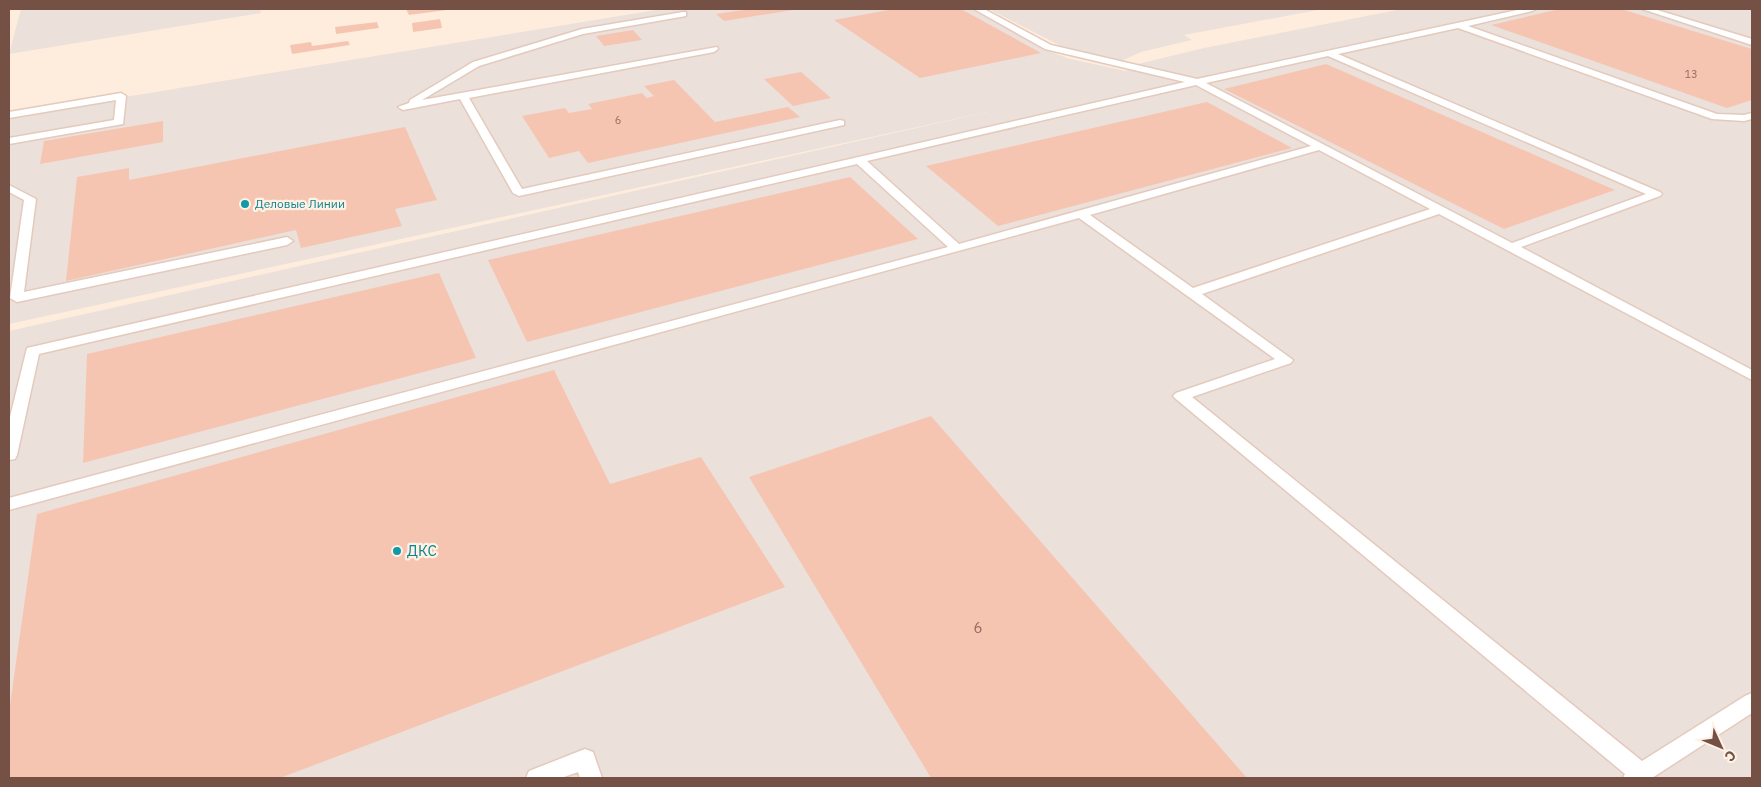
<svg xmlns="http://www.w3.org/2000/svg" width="1761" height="787" font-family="'IBM Plex Sans',sans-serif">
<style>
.industrial{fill:#ebe0da}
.building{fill:#f6c5b2}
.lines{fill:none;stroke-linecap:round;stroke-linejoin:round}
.lane-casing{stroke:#e4cabc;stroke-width:3}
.lane{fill:#fff;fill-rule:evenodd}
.culture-dot{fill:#0f9aa8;stroke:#fff2e5;stroke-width:2}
.labels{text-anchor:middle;stroke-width:4.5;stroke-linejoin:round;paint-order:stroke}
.far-number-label{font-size:11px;fill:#956d60}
.far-culture-label{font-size:12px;fill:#0d838f;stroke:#fff2e5;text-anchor:start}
.culture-label{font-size:15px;fill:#0d838f;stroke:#fff2e5;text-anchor:start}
.near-number-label{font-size:15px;fill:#956d60}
</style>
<rect width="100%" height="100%" fill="#feeddd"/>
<path class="industrial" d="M21,9H260L261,13L9,54Z
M662,9H971L1051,52L1070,59L1126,71L1138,64L1204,48L1402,9H1752V778H9V331L1028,103L9,324V116Z
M989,9H1323L1184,35L1192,40L1141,52L1121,61L1061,46Z"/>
<path class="building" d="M406,9H447V10L409,15Z
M751,9H793V10L724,21L716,14Z
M894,9H961L1041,53L920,78L834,20Z
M1560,9H1621L1752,49V100L1727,108L1491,25Z
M440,19L442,28L413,32L412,23Z
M377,22L379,28L336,34L335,27Z
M633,30L642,40L604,46L596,36Z
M348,41L350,45L292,54L290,45L311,42L312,46Z
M1326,64L1615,190L1504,229L1224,89Z
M801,72L831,98L793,106L764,79Z
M674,80L715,122L788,107L800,117L588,163L579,151L549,158L522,116L565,108L569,113L592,109L588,104L642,93L647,98L654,96L644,86Z
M1207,102L1292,148L998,226L926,166Z
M163,121V142L40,164L44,141Z
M405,127L437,200L395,209L402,226L301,248L296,230L66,281L77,177L129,168V180Z
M850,177L918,239L527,342L488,260Z
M439,273L476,358L83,463L87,354Z
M554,370L610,484L701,457L785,587L280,778H9V712L37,514Z
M931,416L1247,778H931L749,477Z"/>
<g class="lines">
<defs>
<path id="lane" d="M974,9H984L1051,45L1197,79L1522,9H1536L1532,11L1468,26L1717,114L1744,115L1752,113V119L1744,121L1712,119L1458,28L1338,54L1660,192L1662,194L1660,196L1521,247L1752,370V380L1439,214L1202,294L1293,360L1291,363L1192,397L1642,761L1745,696L1752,693V713L1652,778H1623L1625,774L1176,399L1173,396L1176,393L1275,359L1079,218L9,510V498L948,247L857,164L39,354L17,455L15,459L9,460V421L27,348L1185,82L1045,49ZM1328,56L1646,194L1512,243L1206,83ZM1196,85L1311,146L959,244L867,161ZM1319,150L1430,209L1193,288L1090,215Z
M1642,9H1654L1752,39V45Z
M683,12H686V16L583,34L479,66L422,100L717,47L718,49L714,52L469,98L522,189L840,120L844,121V125L519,196L513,193L460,99L403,110L398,107L409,103L410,100L473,62L582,29Z
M121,93L126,96L123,124L9,144V138L114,120L116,100L9,118V112Z
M9,185L36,199L24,292L287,237L293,241L287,245L17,302L10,298L24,200L9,192Z
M585,749L593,752L602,778H580L578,772L561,778H526L529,771Z"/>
</defs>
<use href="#lane" class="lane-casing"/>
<use href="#lane" class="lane"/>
</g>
<g class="culture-dot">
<circle cx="245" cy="204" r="5"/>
<circle cx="397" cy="551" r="5"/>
</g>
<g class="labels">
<g class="far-number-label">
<text x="1691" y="78">13</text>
<text x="618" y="124">6</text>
</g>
<g class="far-culture-label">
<text x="255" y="208">Деловые Линии</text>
</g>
<g class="culture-label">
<text x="407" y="556">ДКС</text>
</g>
<g class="near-number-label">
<text x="978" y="633">6</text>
</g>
</g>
<rect width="1761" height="787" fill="none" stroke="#755044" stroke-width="20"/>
<g transform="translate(1721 747) rotate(134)" stroke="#fff2e5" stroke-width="4" paint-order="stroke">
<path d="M0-4L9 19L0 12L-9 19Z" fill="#755044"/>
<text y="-8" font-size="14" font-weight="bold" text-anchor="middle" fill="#755044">С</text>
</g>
</svg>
